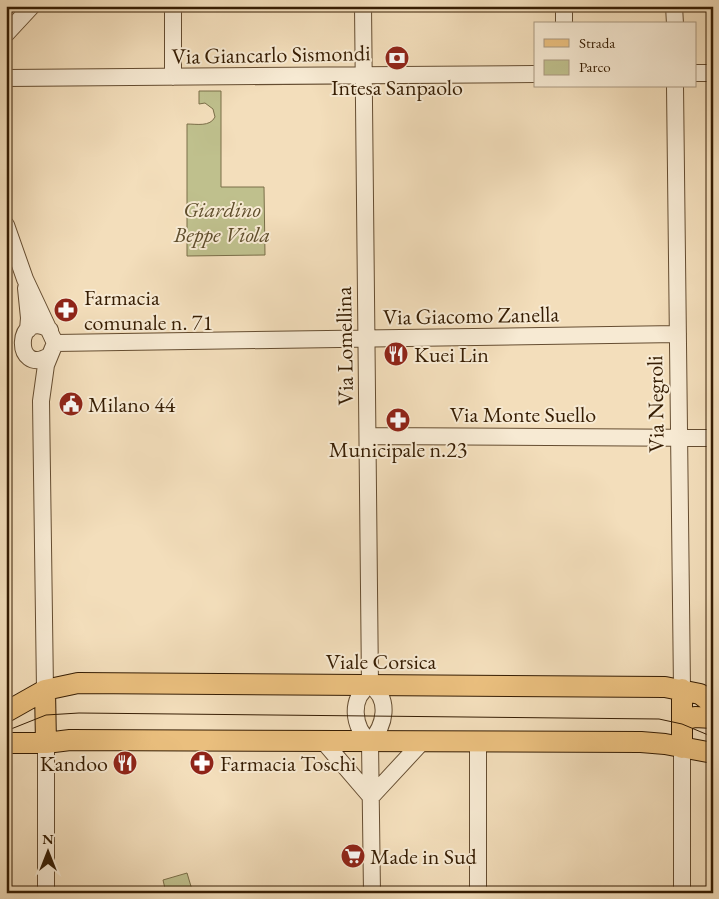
<svg xmlns="http://www.w3.org/2000/svg" width="719" height="899" font-family="'EB Garamond',serif">
<style>
.green{fill:#bfc08d;stroke:#7a6e48}
.lines{fill:none;stroke-linecap:round;stroke-linejoin:round}
.minor-casing{stroke:#654d31;stroke-width:18}
.major-casing{stroke:#361d03;stroke-width:22}
.minor{stroke:#f7ead3;stroke-width:16}
.major{stroke:#eabf7e;stroke-width:20}
.tram{stroke:#361d03;stroke-width:1}
.labels{text-anchor:middle;stroke-width:4;stroke-linejoin:round;paint-order:stroke}
.street-label{font-size:22px;fill:#361d03;stroke:#f7ead3}
.poi-label{font-size:22px;fill:#361d03;stroke:#f7ead3;text-anchor:start}
.park-label{font-size:22px;font-style:italic;fill:#5f4e2c;stroke:#f7ead3}
</style>
<rect width="100%" height="100%" fill="#f3debb"/>
<filter id="stains"><feTurbulence type="fractalNoise" baseFrequency=".004" numOctaves="4"/><feColorMatrix values="0 0 0 0 .2 0 0 0 0 .09 0 0 0 0 .02 0 0 0 .5 -.17"/></filter>
<radialGradient id="worn" r=".72"><stop offset=".6" stop-color="#630" stop-opacity="0"/><stop offset="1" stop-color="#630" stop-opacity=".3"/></radialGradient>
<path class="green" d="M199,91H221V187H264L265,255L187,256V124C197,124 210,127 215,117L213,109L205,103L199,104Z
M187,873L193,893H166L163,880Z"/>
<g class="lines">
<defs>
<path id="minor" d="M173,6V77
M363,6L370,685C391,699 385,726 370,742
M564,6V24
M674,6L675,24
M6,34L32,6
M695,73H713
M6,78L535,74
M675,86L682,689
M6,225L25,279L55,343L46,365L41,401L45,690
M26,288L29,318L28,330
M55,343L678,334
M49,356C13,377 15,307 50,330
M368,436L713,438
M370,685C349,698 353,728 370,742
M323,741L371,797
M370,742L372,893
M46,743V893
M682,748V893
M371,797L422,742
M478,893V742"/>
<path id="major" d="M682,689V748
M45,690L46,743
M6,712L45,690L78,683L665,687L700,694L713,704
M682,720L695,717L713,718
M6,743H46L70,740L641,742L665,744L713,753"/>
</defs>
<use href="#minor" class="minor-casing"/>
<use href="#major" class="major-casing"/>
<use href="#minor" class="minor"/>
<use href="#major" class="major"/>
<path class="tram" d="M6,731L46,715L79,713L659,719L682,724L713,737"/>
</g>
<defs>
<symbol id="bank-disc" viewBox="-11 -11 22 22"><circle r="9.5" fill="#8f2418" stroke="#f7ead3"/><path d="M-6-4H6V4H-6ZM0-2.3a2.3 2.3 0 1 0 0 4.6a2.3 2.3 0 1 0 0-4.6Z" fill="#fff"/></symbol>
<symbol id="pharmacy-disc" viewBox="-11 -11 22 22"><circle r="9.5" fill="#8f2418" stroke="#f7ead3"/><path d="M-2-6h4v4h4v4h-4v4h-4v-4h-4v-4h4Z" fill="#fff"/></symbol>
<symbol id="restaurant-disc" viewBox="-11 -11 22 22"><circle r="9.5" fill="#8f2418" stroke="#f7ead3"/><path d="M-5-6h1v4h1v-4h1v4h1v-4h1v5L-1.5 .5V6h-2V.5L-5-1ZM5-6V6H3V1.5H1.5Q1.5-4 5-6Z" fill="#fff"/></symbol>
<symbol id="civic-disc" viewBox="-11 -11 22 22"><circle r="9.5" fill="#8f2418" stroke="#f7ead3"/><path d="M-.6-6.5H3V-4.5H.6V-3L4-1V1h2V6H-6V1h2V-1L-.6-3ZM-1.2 2.5V6h2.4V2.5Z" fill="#fff"/></symbol>
<symbol id="supermarket-disc" viewBox="-11 -11 22 22"><circle r="9.5" fill="#8f2418" stroke="#f7ead3"/><path d="M-6-5.5h2.5l.6 2H6L4.5 2H-2.5L-4.4-4H-6ZM-1.5 3.2a1.3 1.3 0 1 0 .1 0ZM3 3.2a1.3 1.3 0 1 0 .1 0Z" fill="#fff"/></symbol>
</defs>
<g fill-rule="evenodd">
<use href="#bank-disc" x="383" y="44" width="28" height="28"/>
<use href="#pharmacy-disc" x="52" y="296" width="28" height="28"/>
<use href="#restaurant-disc" x="382" y="340" width="28" height="28"/>
<use href="#civic-disc" x="57" y="390" width="28" height="28"/>
<use href="#pharmacy-disc" x="384" y="406" width="28" height="28"/>
<use href="#restaurant-disc" x="111" y="749" width="28" height="28"/>
<use href="#pharmacy-disc" x="188" y="749" width="28" height="28"/>
<use href="#supermarket-disc" x="339" y="842" width="28" height="28"/>
</g>
<g class="labels">
<g class="street-label">
<text transform="translate(271 54) rotate(-1)" y="8">Via Giancarlo Sismondi</text>
<text transform="translate(471 315) rotate(-1)" y="8">Via Giacomo Zanella</text>
<text transform="translate(344 346) rotate(-91)" y="8">Via Lomellina</text>
<text transform="translate(655 404) rotate(-91)" y="8">Via Negroli</text>
<text x="523" y="422">Via Monte Suello</text>
<text x="381" y="669">Viale Corsica</text>
</g>
<g class="poi-label">
<text x="397" y="95" text-anchor="middle">Intesa Sanpaolo</text>
<text x="84" y="305">Farmacia<tspan x="84" dy="25">comunale n. 71</tspan></text>
<text x="414" y="362">Kuei Lin</text>
<text x="88" y="412">Milano 44</text>
<text x="398" y="457" text-anchor="middle">Municipale n.23</text>
<text x="108" y="771" text-anchor="end">Kandoo</text>
<text x="220" y="771">Farmacia Toschi</text>
<text x="370" y="864">Made in Sud</text>
</g>
<g class="park-label">
<text x="222" y="217">Giardino<tspan x="222" dy="25">Beppe Viola</tspan></text>
</g>
</g>
<rect width="719" height="899" fill="none" stroke="#f3debb" stroke-width="25"/>
<rect x="8" y="8" width="704" height="884" fill="none" stroke="#361d03" stroke-width="2.5"/>
<rect x="12" y="12" width="694" height="874" fill="none" stroke="#361d03"/>
<rect x="534" y="22" width="162" height="65" fill="#f7ead3" stroke="#aa9880"/>
<rect x="544" y="39" width="25" height="8" fill="#eabf7e" stroke="#aa9880"/>
<text x="579" y="48" font-size="15" fill="#361d03">Strada</text>
<rect x="544" y="60" width="25" height="15" fill="#bfc08d" stroke="#aa9880"/>
<text x="579" y="72" font-size="15" fill="#361d03">Parco</text>
<g transform="translate(48 852)" stroke="#f7ead3" stroke-width="4" paint-order="stroke">
<path d="M0-4L9 19L0 12L-9 19Z" fill="#361d03"/>
<text y="-8" font-size="14" font-weight="bold" text-anchor="middle" fill="#361d03">N</text>
</g>
<rect width="100%" height="100%" filter="url(#stains)"/>
<rect width="100%" height="100%" fill="url(#worn)"/>
</svg>
